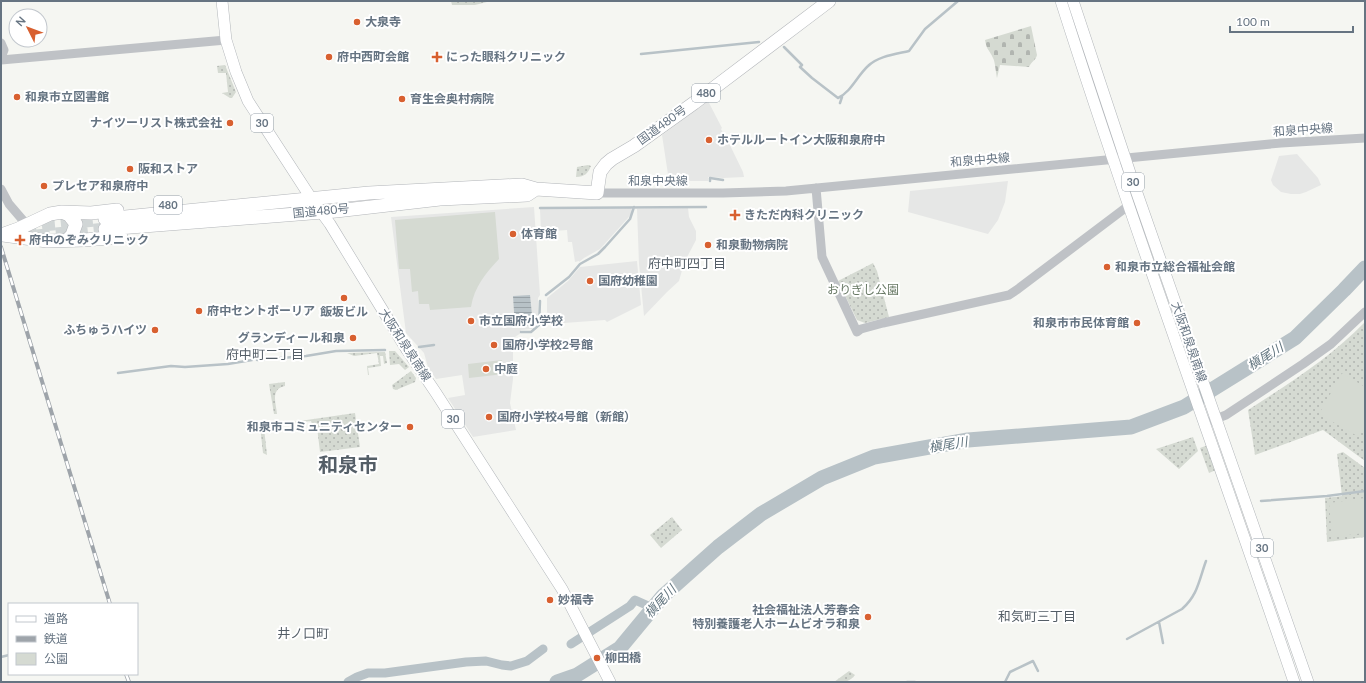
<svg xmlns="http://www.w3.org/2000/svg" width="1366" height="683" font-family="Lato,'Noto Sans JP',sans-serif">
<style>
.built{fill:#e6e7e6}
.green{fill:url(#green-dots)}
.cemetery{fill:url(#cemetery-stones)}
.pitch{fill:#d5dad2}
.water{fill:url(#water-rules)}
.lines{fill:none;stroke-linecap:round;stroke-linejoin:round}
.stream{stroke:#b8c2c7;stroke-width:2.5}
.canal{stroke:#b8c2c7;stroke-width:9}
.river{stroke:#b8c2c7;stroke-width:15}
.highway-tunnel{stroke:#d1d6d6;stroke-width:13;stroke-dasharray:13 6;stroke-linecap:butt}
.major-casing{stroke:#b2b6ba;stroke-width:12}
.highway-casing{stroke:#b2b5b9;stroke-width:14}
.minor{stroke:#bfc2c6;stroke-width:9}
.major{stroke:#fff;stroke-width:11}
.highway{stroke:#fff;stroke-width:13}
.rail-casing{stroke:#9ea4aa;stroke-width:4}
.rail{stroke:#fff;stroke-width:2.5;stroke-dasharray:8;stroke-linecap:butt}
.poi-dot{fill:#d86030;stroke:#fff;stroke-width:1.5}
.labels{text-anchor:middle;stroke-width:4;stroke-linejoin:round;paint-order:stroke}
.shield{fill:#fff;stroke:#949ea8;stroke-width:1}
.shield-label{font-size:11px;font-weight:bold;fill:#667482}
.poi-label{font-size:12px;font-weight:bold;fill:#667482;stroke:#fff;text-anchor:start}
.street-label{font-size:12px;fill:#667482;stroke:#fff}
.park-label{font-size:12px;fill:#687965;stroke:#fff}
.neighbourhood-label{font-size:13px;fill:#545e67;stroke:#fff}
.water-label{font-size:13px;font-style:italic;fill:#62757f;stroke:#fff}
.town-label{font-size:20px;font-weight:bold;fill:#545e67;stroke:#fff}
</style>
<defs>
<pattern id="green-dots" width="8" height="8" patternUnits="userSpaceOnUse"><rect width="8" height="8" fill="#d5dad2"/><path d="M2 2h.1M6 6h.1" fill="none" stroke="#b1b5b0" stroke-width="1.8" stroke-linecap="round"/></pattern>
<pattern id="cemetery-stones" width="16" height="16" patternUnits="userSpaceOnUse"><rect width="16" height="16" fill="#d5dad2"/><path d="M2 7V4a2 2 0 0 1 4 0v3zM10 15v-3a2 2 0 0 1 4 0v3z" fill="#b1b5b0"/></pattern>
<pattern id="water-rules" width="6" height="5" patternUnits="userSpaceOnUse"><rect width="6" height="5" fill="#b8c2c7"/><path d="M0 2.5h6" fill="none" stroke="#99a2a7"/></pattern>
</defs>
<rect width="100%" height="100%" fill="#f5f6f2"/>
<path class="built" d="M708,101L722,128L721,129L725,137H726L743,172L744,177L723,178L711,177H708V181H669L662,135Z
M1297,154L1318,178L1321,185L1306,192L1300,194H1291L1281,192L1273,185L1271,180L1279,156Z
M1008,181L1005,202L998,220L988,234L908,212L910,191Z
M534,207L540,295L538,298V316L536,325L532,329L521,330V333L515,337L513,342V379L510,403L516,430L473,437L448,398L465,395L462,375L436,379L428,367L424,353L406,333L391,217Z
M631,208L632,212L628,218L600,249L584,258L579,262V261L575,262L572,242H568L567,230L541,232L540,209Z
M688,208L689,217L696,231V240L684,263L679,281L667,292L644,316L639,264L637,209Z
M637,261L641,305L607,322L605,320L564,323L547,321V298L568,281L580,267Z"/>
<path class="green" d="M451,1H491L475,5H452Z
M225,65L236,92L232,98H230L222,93L228,92L226,73H218L217,66Z
M588,165L591,166C588,173 585,177 576,177L577,167Z
M873,263L877,271L889,317L865,323L857,320L838,281Z
M1365,322V461L1323,430L1255,455L1248,410C1290,383 1331,357 1365,322Z
M389,351H395L409,367L405,370L399,364L390,365Z
M385,352L387,363L384,364L383,356H380L381,366L368,368L369,375H368L367,366L379,364L377,353L354,356L347,353Z
M411,371L416,378L415,382L396,390L393,389L392,385Z
M285,382V386C270,389 276,403 277,414H274L269,384Z
M355,413L360,447L320,452L317,427H313L311,421L279,425V424Z
M270,425L271,427L264,428L267,455L263,453L260,426Z
M1193,437L1198,451L1179,469L1156,449Z
M1208,445L1216,470L1209,473L1200,448Z
M1343,452L1365,468V537L1327,542L1325,498L1342,496L1337,454Z
M672,517L682,530L661,548L650,535Z
M849,671L855,675C849,683 842,682 834,682Z"/>
<path class="cemetery" d="M1031,26L1037,55C1036,60 1031,62 1029,67L1000,65L997,78C996,74 995,61 993,58C989,49 987,51 985,40Z"/>
<path class="pitch" d="M495,212L499,259C486,273 474,287 471,307L430,310L429,304H419L418,291L412,292L410,269H399L395,220Z
M502,360L504,374L469,378L468,364Z
M1342,373L1365,387V426L1359,437L1319,414Z
M1365,498V533L1332,537L1329,503Z"/>
<path class="water" d="M530,295L533,325L515,327L513,296Z"/>
<g class="lines">
<path class="stream" d="M784,47L802,65L800,67L812,78L838,98C851,92 857,76 868,66C878,56 896,54 909,51L925,29L958,1
M641,54L759,42
M840,103L842,97
M710,181V178L723,180
M540,208L706,207
M546,295L569,277L580,264L598,254L605,247L630,219L634,207
M521,332H531L539,325L540,301
M419,347L434,345
M257,360L306,356L336,351L385,350
M118,373L171,366L185,367L228,364L252,360
M1261,501L1327,496L1365,491
M1159,622L1163,643
M1127,639L1182,609C1198,595 1199,580 1206,561
M1,657L9,655
M907,682H915
M1005,682L1010,672L1033,661L1038,671"/>
<path class="canal" d="M571,644L630,606L635,600L653,608
M348,682L357,677L368,673H385L466,662L486,661L502,665L511,666L527,661L543,649"/>
<path class="river" d="M557,682L577,675L620,648L663,596L718,547L761,514L822,478L874,457L968,440L1131,427L1184,407L1295,338L1344,290L1365,268"/>
<path class="highway-tunnel" d="M23,227L105,219
M37,236L105,229"/>
<defs>
<path id="major" d="M222,1L226,40L236,72L248,101L311,198L330,224L407,350L436,393L562,589L610,682
M1061,1C1134,230 1217,455 1294,682
M1073,1L1131,176L1308,682"/>
<path id="highway" d="M62,212L69,215L76,224L72,235L67,240
M105,219L369,193L522,185L536,189L597,193L600,172L606,164L612,159L634,146L694,103L829,1
M105,229L336,211L440,199L527,195L536,189
M1,235L18,229L50,214L62,212L91,213L117,210
M3,235L47,241L84,240L121,237"/>
</defs>
<use href="#major" class="major-casing"/>
<use href="#highway" class="highway-casing"/>
<path class="minor" d="M1,43L4,50L1,58
M1,60L226,40
M816,188L822,257L857,332L861,329L883,323L1009,295L1018,289L1128,206
M1,189L9,204L27,225
M597,193H723L786,191L1281,143L1365,138
M1210,421L1226,415L1303,364L1331,344L1365,312"/>
<use href="#major" class="major"/>
<use href="#highway" class="highway"/>
<defs>
<path id="rail" d="M1,247L110,604
M126,674L129,682"/>
</defs>
<use href="#rail" class="rail-casing"/>
<use href="#rail" class="rail"/>
</g>
<g class="poi-dot">
<circle cx="357" cy="22" r="4"/>
<circle cx="329" cy="57" r="4"/>
<path d="M435 51h4v4h4v4h-4v4h-4v-4h-4v-4h4z"/>
<circle cx="17" cy="97" r="4"/>
<circle cx="402" cy="99" r="4"/>
<circle cx="230" cy="123" r="4"/>
<circle cx="709" cy="140" r="4"/>
<circle cx="130" cy="169" r="4"/>
<circle cx="44" cy="186" r="4"/>
<path d="M733 209h4v4h4v4h-4v4h-4v-4h-4v-4h4z"/>
<circle cx="513" cy="234" r="4"/>
<path d="M18 234h4v4h4v4h-4v4h-4v-4h-4v-4h4z"/>
<circle cx="708" cy="245" r="4"/>
<circle cx="1107" cy="267" r="4"/>
<circle cx="590" cy="281" r="4"/>
<circle cx="344" cy="298" r="4"/>
<circle cx="199" cy="311" r="4"/>
<circle cx="471" cy="321" r="4"/>
<circle cx="1137" cy="323" r="4"/>
<circle cx="155" cy="330" r="4"/>
<circle cx="353" cy="338" r="4"/>
<circle cx="494" cy="345" r="4"/>
<circle cx="486" cy="369" r="4"/>
<circle cx="489" cy="417" r="4"/>
<circle cx="410" cy="427" r="4"/>
<circle cx="550" cy="600" r="4"/>
<circle cx="868" cy="617" r="4"/>
<circle cx="597" cy="658" r="4"/>
</g>
<g class="labels">
<g class="shield">
<rect x="692" y="84" width="28" height="18" rx="3"/>
<rect x="251" y="114" width="22" height="18" rx="3"/>
<rect x="1122" y="173" width="22" height="18" rx="3"/>
<rect x="154" y="196" width="28" height="18" rx="3"/>
<rect x="442" y="410" width="22" height="18" rx="3"/>
<rect x="1251" y="539" width="22" height="18" rx="3"/>
</g>
<g class="shield-label">
<text x="706" y="97">480</text>
<text x="262" y="127">30</text>
<text x="1133" y="186">30</text>
<text x="168" y="209">480</text>
<text x="453" y="423">30</text>
<text x="1262" y="552">30</text>
</g>
<g class="poi-label">
<text x="365" y="26">大泉寺</text>
<text x="337" y="61">府中西町会館</text>
<text x="446" y="61">にった眼科クリニック</text>
<text x="25" y="101">和泉市立図書館</text>
<text x="410" y="103">育生会奥村病院</text>
<text x="222" y="127" text-anchor="end">ナイツーリスト株式会社</text>
<text x="717" y="144">ホテルルートイン大阪和泉府中</text>
<text x="138" y="173">阪和ストア</text>
<text x="52" y="190">プレセア和泉府中</text>
<text x="744" y="219">きただ内科クリニック</text>
<text x="521" y="238">体育館</text>
<text x="29" y="244">府中のぞみクリニック</text>
<text x="716" y="249">和泉動物病院</text>
<text x="1115" y="271">和泉市立総合福祉会館</text>
<text x="598" y="285">国府幼稚園</text>
<text x="207" y="315">府中セントポーリア</text>
<text x="344" y="316" text-anchor="middle">飯坂ビル</text>
<text x="479" y="325">市立国府小学校</text>
<text x="1129" y="327" text-anchor="end">和泉市市民体育館</text>
<text x="147" y="334" text-anchor="end">ふちゅうハイツ</text>
<text x="345" y="342" text-anchor="end">グランディール和泉</text>
<text x="502" y="349">国府小学校2号館</text>
<text x="494" y="373">中庭</text>
<text x="497" y="421">国府小学校4号館（新館）</text>
<text x="402" y="431" text-anchor="end">和泉市コミュニティセンター</text>
<text x="558" y="604">妙福寺</text>
<text x="860" y="614" text-anchor="end">社会福祉法人芳春会<tspan x="860" dy="14">特別養護老人ホームビオラ和泉</tspan></text>
<text x="605" y="662">柳田橋</text>
</g>
<g class="street-label">
<text transform="translate(662 125) rotate(-36)" y="4">国道480号</text>
<text transform="translate(1303 130) rotate(-4)" y="4">和泉中央線</text>
<text transform="translate(980 160) rotate(-5)" y="4">和泉中央線</text>
<text x="658" y="185">和泉中央線</text>
<text transform="translate(321 211) rotate(-5)" y="4">国道480号</text>
<text transform="translate(1189 342) rotate(71)" y="4">大阪和泉泉南線</text>
<text transform="translate(405 345) rotate(57)" y="4">大阪和泉泉南線</text>
</g>
<g class="park-label">
<text x="863" y="294">おりぎし公園</text>
</g>
<g class="neighbourhood-label">
<text x="687" y="268">府中町四丁目</text>
<text x="265" y="359">府中町二丁目</text>
<text x="1037" y="621">和気町三丁目</text>
<text x="303" y="638">井ノ口町</text>
</g>
<g class="water-label">
<text transform="translate(1265 356) rotate(-32)" y="5">槇尾川</text>
<text transform="translate(948 444) rotate(-9)" y="5">槇尾川</text>
<text transform="translate(660 601) rotate(-47)" y="5">槇尾川</text>
</g>
<g class="town-label">
<text x="348" y="472">和泉市</text>
</g>
</g>
<rect width="1366" height="683" fill="none" stroke="#667482" stroke-width="4"/>
<rect x="8" y="603" width="130" height="72" fill="#ffffff" stroke="#c2c7cd"/>
<rect x="16" y="616" width="20" height="6" fill="#ffffff" stroke="#c2c7cd"/>
<text x="44" y="623" font-size="12" fill="#667482">道路</text>
<rect x="16" y="636" width="20" height="6" fill="#9ea4aa" stroke="#c2c7cd"/>
<text x="44" y="643" font-size="12" fill="#667482">鉄道</text>
<rect x="16" y="653" width="20" height="12" fill="#d5dad2" stroke="#c2c7cd"/>
<text x="44" y="663" font-size="12" fill="#667482">公園</text>
<g transform="translate(28 28) rotate(312)"><circle r="19" fill="#ffffff" stroke="#c2c7cd"/>
<path d="M0-3L7 15L0 10L-7 15Z" fill="#d86030"/>
<text y="-6" font-size="11" font-weight="bold" text-anchor="middle" fill="#667482">N</text>
</g>
<path d="M1230 26v6h123v-6" fill="none" stroke="#667482" stroke-width="2"/>
<text x="1236" y="26" font-size="12" fill="#667482" stroke="#ffffff" stroke-width="3" paint-order="stroke">100 m</text>
</svg>
